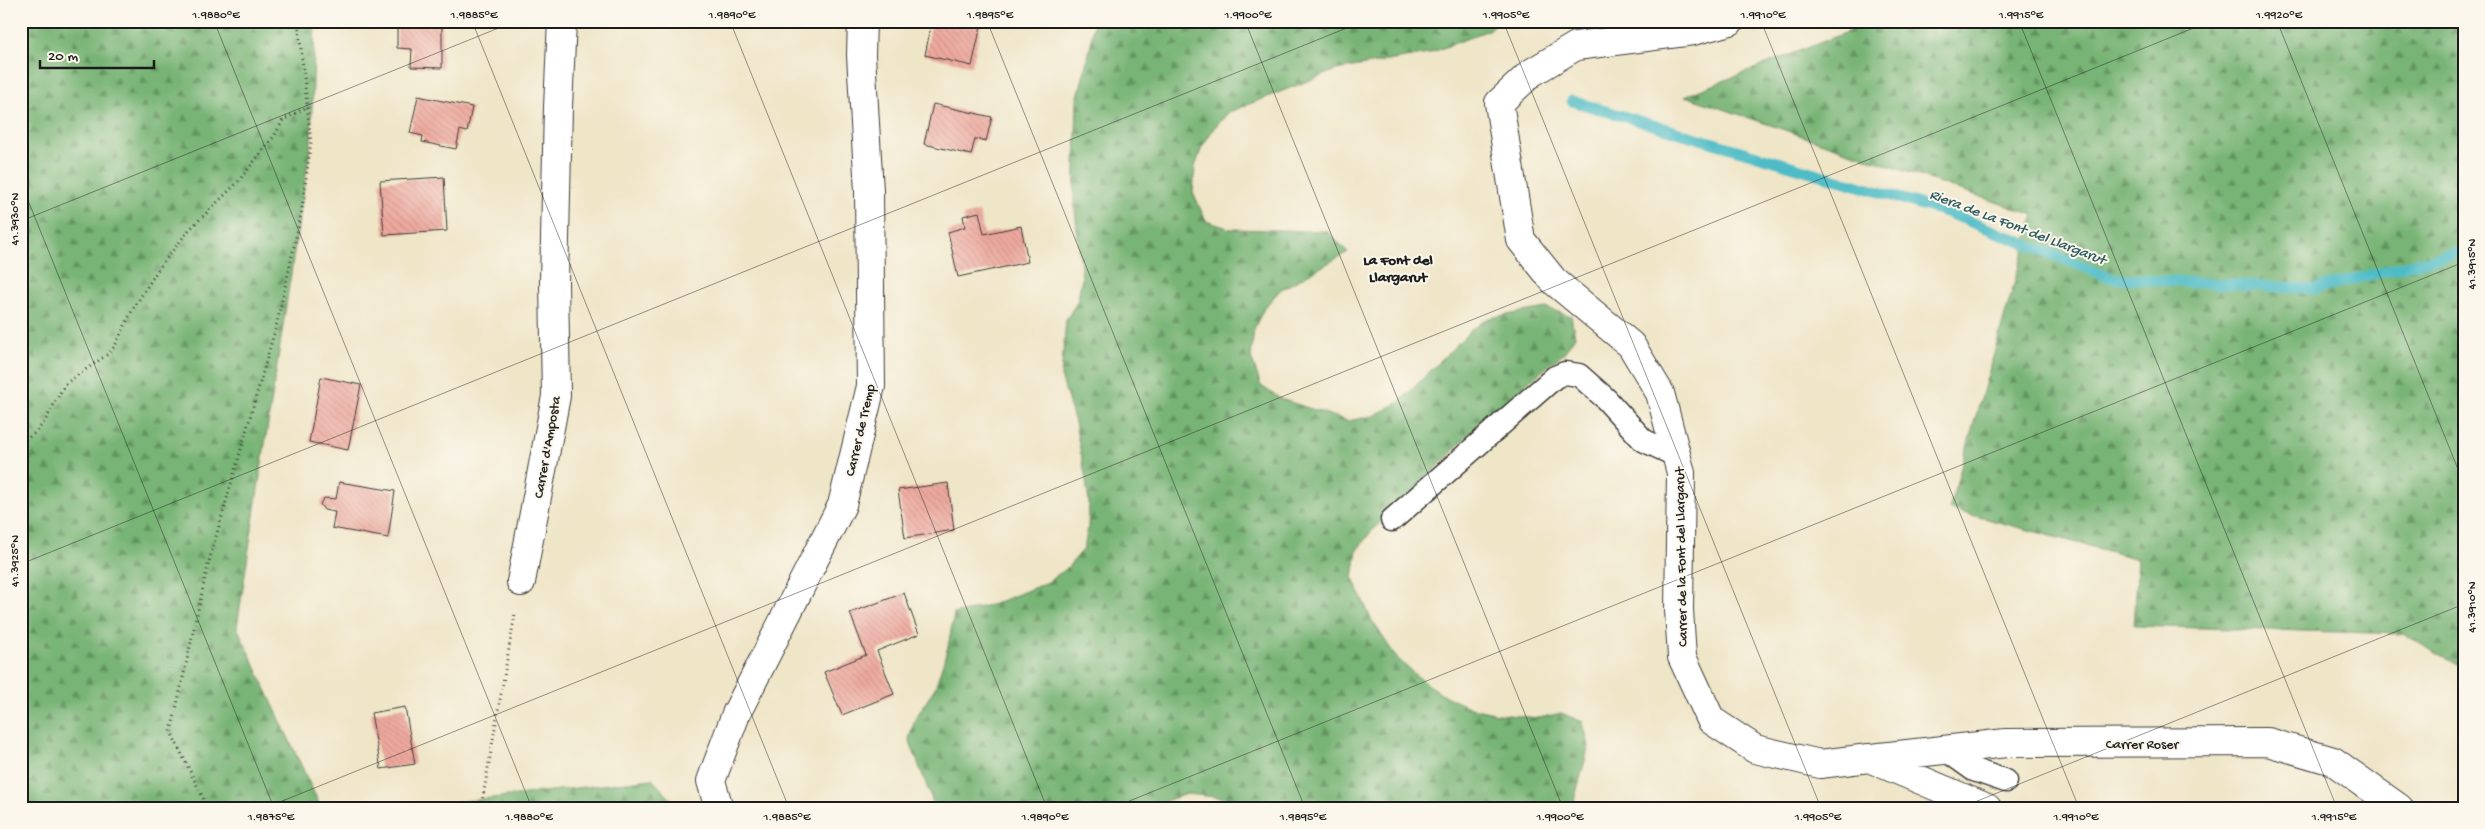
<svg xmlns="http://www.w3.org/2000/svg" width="2485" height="829" font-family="'Gochi Hand',sans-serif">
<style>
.forest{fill:url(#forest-firs);stroke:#4a6848}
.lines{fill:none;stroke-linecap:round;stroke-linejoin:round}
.stream{stroke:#4ebcc6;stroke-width:11}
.building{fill:url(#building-back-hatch)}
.lane-casing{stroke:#3c3a36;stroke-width:25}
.street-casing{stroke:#3c3a36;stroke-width:30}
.path{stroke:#3c3a36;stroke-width:3;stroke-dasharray:1 4;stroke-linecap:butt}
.lane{stroke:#fff;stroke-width:22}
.street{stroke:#fff;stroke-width:28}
.ticks{fill:none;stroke:#1c1c1c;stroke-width:1;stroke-opacity:0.45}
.labels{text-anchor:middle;stroke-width:4;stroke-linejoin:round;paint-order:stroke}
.street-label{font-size:14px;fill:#1c1c1c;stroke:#fbf7ec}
.water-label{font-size:15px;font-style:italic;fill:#305c60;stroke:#fbf7ec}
.neighbourhood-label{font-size:15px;font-weight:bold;fill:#1c1c1c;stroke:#fbf7ec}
.neatline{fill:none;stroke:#1c1c1c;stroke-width:2}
.ticks-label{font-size:12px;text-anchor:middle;fill:#1c1c1c}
</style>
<defs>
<pattern id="forest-firs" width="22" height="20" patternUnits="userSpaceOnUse" patternTransform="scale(1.25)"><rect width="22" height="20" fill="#77b474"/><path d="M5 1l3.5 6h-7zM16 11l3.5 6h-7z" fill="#61925e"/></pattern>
<pattern id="building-back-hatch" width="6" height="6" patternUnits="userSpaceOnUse" patternTransform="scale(1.25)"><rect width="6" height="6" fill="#eea99e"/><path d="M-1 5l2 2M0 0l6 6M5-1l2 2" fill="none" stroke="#cc9188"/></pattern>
</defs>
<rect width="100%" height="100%" fill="#fbf7ec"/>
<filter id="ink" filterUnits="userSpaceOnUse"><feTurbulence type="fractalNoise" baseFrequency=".02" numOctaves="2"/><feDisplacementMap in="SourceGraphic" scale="10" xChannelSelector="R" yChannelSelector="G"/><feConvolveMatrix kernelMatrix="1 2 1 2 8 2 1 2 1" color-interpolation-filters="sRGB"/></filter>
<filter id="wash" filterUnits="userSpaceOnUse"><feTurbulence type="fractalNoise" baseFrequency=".0096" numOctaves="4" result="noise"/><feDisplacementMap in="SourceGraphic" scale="20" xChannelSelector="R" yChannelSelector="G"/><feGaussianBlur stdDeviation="1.12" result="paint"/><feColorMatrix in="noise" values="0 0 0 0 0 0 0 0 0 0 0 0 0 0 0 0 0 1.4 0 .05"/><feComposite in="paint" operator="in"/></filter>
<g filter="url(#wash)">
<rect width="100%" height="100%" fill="#efe5c7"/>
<path class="forest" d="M21,21H315L311,142L237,627L321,808H21Z
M1094,21H1498L1491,29L1428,54L1336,70L1229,112L1214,128L1202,147L1195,167L1193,193L1206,221L1231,229L1327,231L1348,252L1280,290L1264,308L1254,329L1251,357L1261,386L1281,399L1348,421L1373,416L1398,403L1471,330L1489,318L1546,308L1571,316L1575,336L1564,353L1479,423L1411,495L1374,528L1357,550L1353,578L1371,619L1396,657L1413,673L1441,694L1471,708L1498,714L1539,718L1561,713L1583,722L1589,746L1572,808H1252L1236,799L1186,794L1146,808H935L909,739L915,719L935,688L948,647L954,614L994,604L1048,582L1068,567L1084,549L1088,527L1089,503L1085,474L1075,423L1061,376L1066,320L1077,302L1082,278L1074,200L1077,101L1091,44Z
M1875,21H2464V669L2403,634L2134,626L2138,559L1949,509L2034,215L1685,96Z
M652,779L679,808H407Z"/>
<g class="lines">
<path class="stream" d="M1572,101L1946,212L2111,278L2315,289L2464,251"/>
</g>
<g id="blocks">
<path class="building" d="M932,21H982L972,66L925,55Z
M397,22H442V68L411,67L412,49L397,48Z
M418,96L472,107L467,132L460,130L456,149L422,142L423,136L410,133Z
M933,104L992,117L986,141L975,139L971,155L924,144Z
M444,177L447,231L384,235L380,181Z
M979,212L984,234L1021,226L1028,262L958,277L948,232L965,227L963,216Z
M321,377L361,385L348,450L309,442Z
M339,482L395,491L388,538L332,528L335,512L324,510L320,504L324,498L336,499Z
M948,483L954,530L905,538L898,490Z
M904,593L919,634L877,651L894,694L842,715L824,672L866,655L850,613Z
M405,707L415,764L381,769L371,713Z"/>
</g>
</g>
<g filter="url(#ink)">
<use href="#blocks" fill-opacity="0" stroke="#3c3a36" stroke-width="1"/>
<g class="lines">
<defs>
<path id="lane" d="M1392,520L1555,377L1565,373L1579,375L1605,398L1643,440L1677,456
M1946,750L1974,770L2006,781"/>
<path id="street" d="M1730,21L1693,31L1576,46L1531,73L1499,103L1521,240L1554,281L1631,345L1660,393L1681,473L1679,610L1682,657L1711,720L1755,749L1820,764L1869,758L1987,808
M521,582L556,396L554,282L558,107L562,21
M1871,758L2006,743L2268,742L2333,761L2399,808
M719,808L711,781L736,714L842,505L871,386L869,191L861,55L862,21"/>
</defs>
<use href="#lane" class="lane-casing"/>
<use href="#street" class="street-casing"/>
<path class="path" d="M21,443L36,432L45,421L65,384L108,354L115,346L133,309L159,268L189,230L237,183L275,135L283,120L307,107
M208,808L171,732L208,565L277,323L301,215L311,142L298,21
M481,808L515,614"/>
<use href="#lane" class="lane"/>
<use href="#street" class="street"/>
</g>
</g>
<path class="ticks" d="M214,21L532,808M472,21L789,808M730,21L1047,808M987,21L1305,808M1245,21L1563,808M1503,21L1821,808M1761,21L2079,808M2019,21L2337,808M2277,21L2464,484M21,183L274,808M21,221L516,21M21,564L1364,21M265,808L2211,21M1112,808L2464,262M1960,808L2464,604"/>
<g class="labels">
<g class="street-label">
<text transform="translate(859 430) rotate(-77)" y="5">Carrer de Tremp</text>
<text transform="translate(546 447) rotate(-80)" y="5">Carrer d'Amposta</text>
<text transform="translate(1680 557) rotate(-91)" y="5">Carrer de la Font del Llargarut</text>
<text x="2142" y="748">Carrer Roser</text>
</g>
<g class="water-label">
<text transform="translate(2018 226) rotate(21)" y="5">Riera de La Font del Llargarut</text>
</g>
<g class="neighbourhood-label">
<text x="1398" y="264">La Font del<tspan x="1398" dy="17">Llargarut</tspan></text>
</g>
</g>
<rect width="2485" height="829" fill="none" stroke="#fbf7ec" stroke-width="55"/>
<path d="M40 60v8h114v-8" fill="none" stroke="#1c1c1c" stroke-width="2.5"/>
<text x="48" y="60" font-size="15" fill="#1c1c1c" stroke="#fbf7ec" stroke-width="4" paint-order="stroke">20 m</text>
<rect x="28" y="28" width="2430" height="774" class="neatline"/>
<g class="ticks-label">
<text x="216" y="18">1.9880°E</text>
<text x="474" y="18">1.9885°E</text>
<text x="732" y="18">1.9890°E</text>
<text x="990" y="18">1.9895°E</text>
<text x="1248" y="18">1.9900°E</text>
<text x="1506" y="18">1.9905°E</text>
<text x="1763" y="18">1.9910°E</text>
<text x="2021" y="18">1.9915°E</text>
<text x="2279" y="18">1.9920°E</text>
<text transform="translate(14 219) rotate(-90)" y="4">41.3930°N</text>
<text transform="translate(2471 264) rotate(-90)" y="4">41.3915°N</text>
<text transform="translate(14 561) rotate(-90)" y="4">41.3925°N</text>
<text transform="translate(2471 607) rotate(-90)" y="4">41.3910°N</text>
<text x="271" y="820">1.9875°E</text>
<text x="529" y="820">1.9880°E</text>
<text x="787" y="820">1.9885°E</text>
<text x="1045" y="820">1.9890°E</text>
<text x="1303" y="820">1.9895°E</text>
<text x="1560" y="820">1.9900°E</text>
<text x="1818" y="820">1.9905°E</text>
<text x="2076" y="820">1.9910°E</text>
<text x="2334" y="820">1.9915°E</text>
</g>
</svg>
